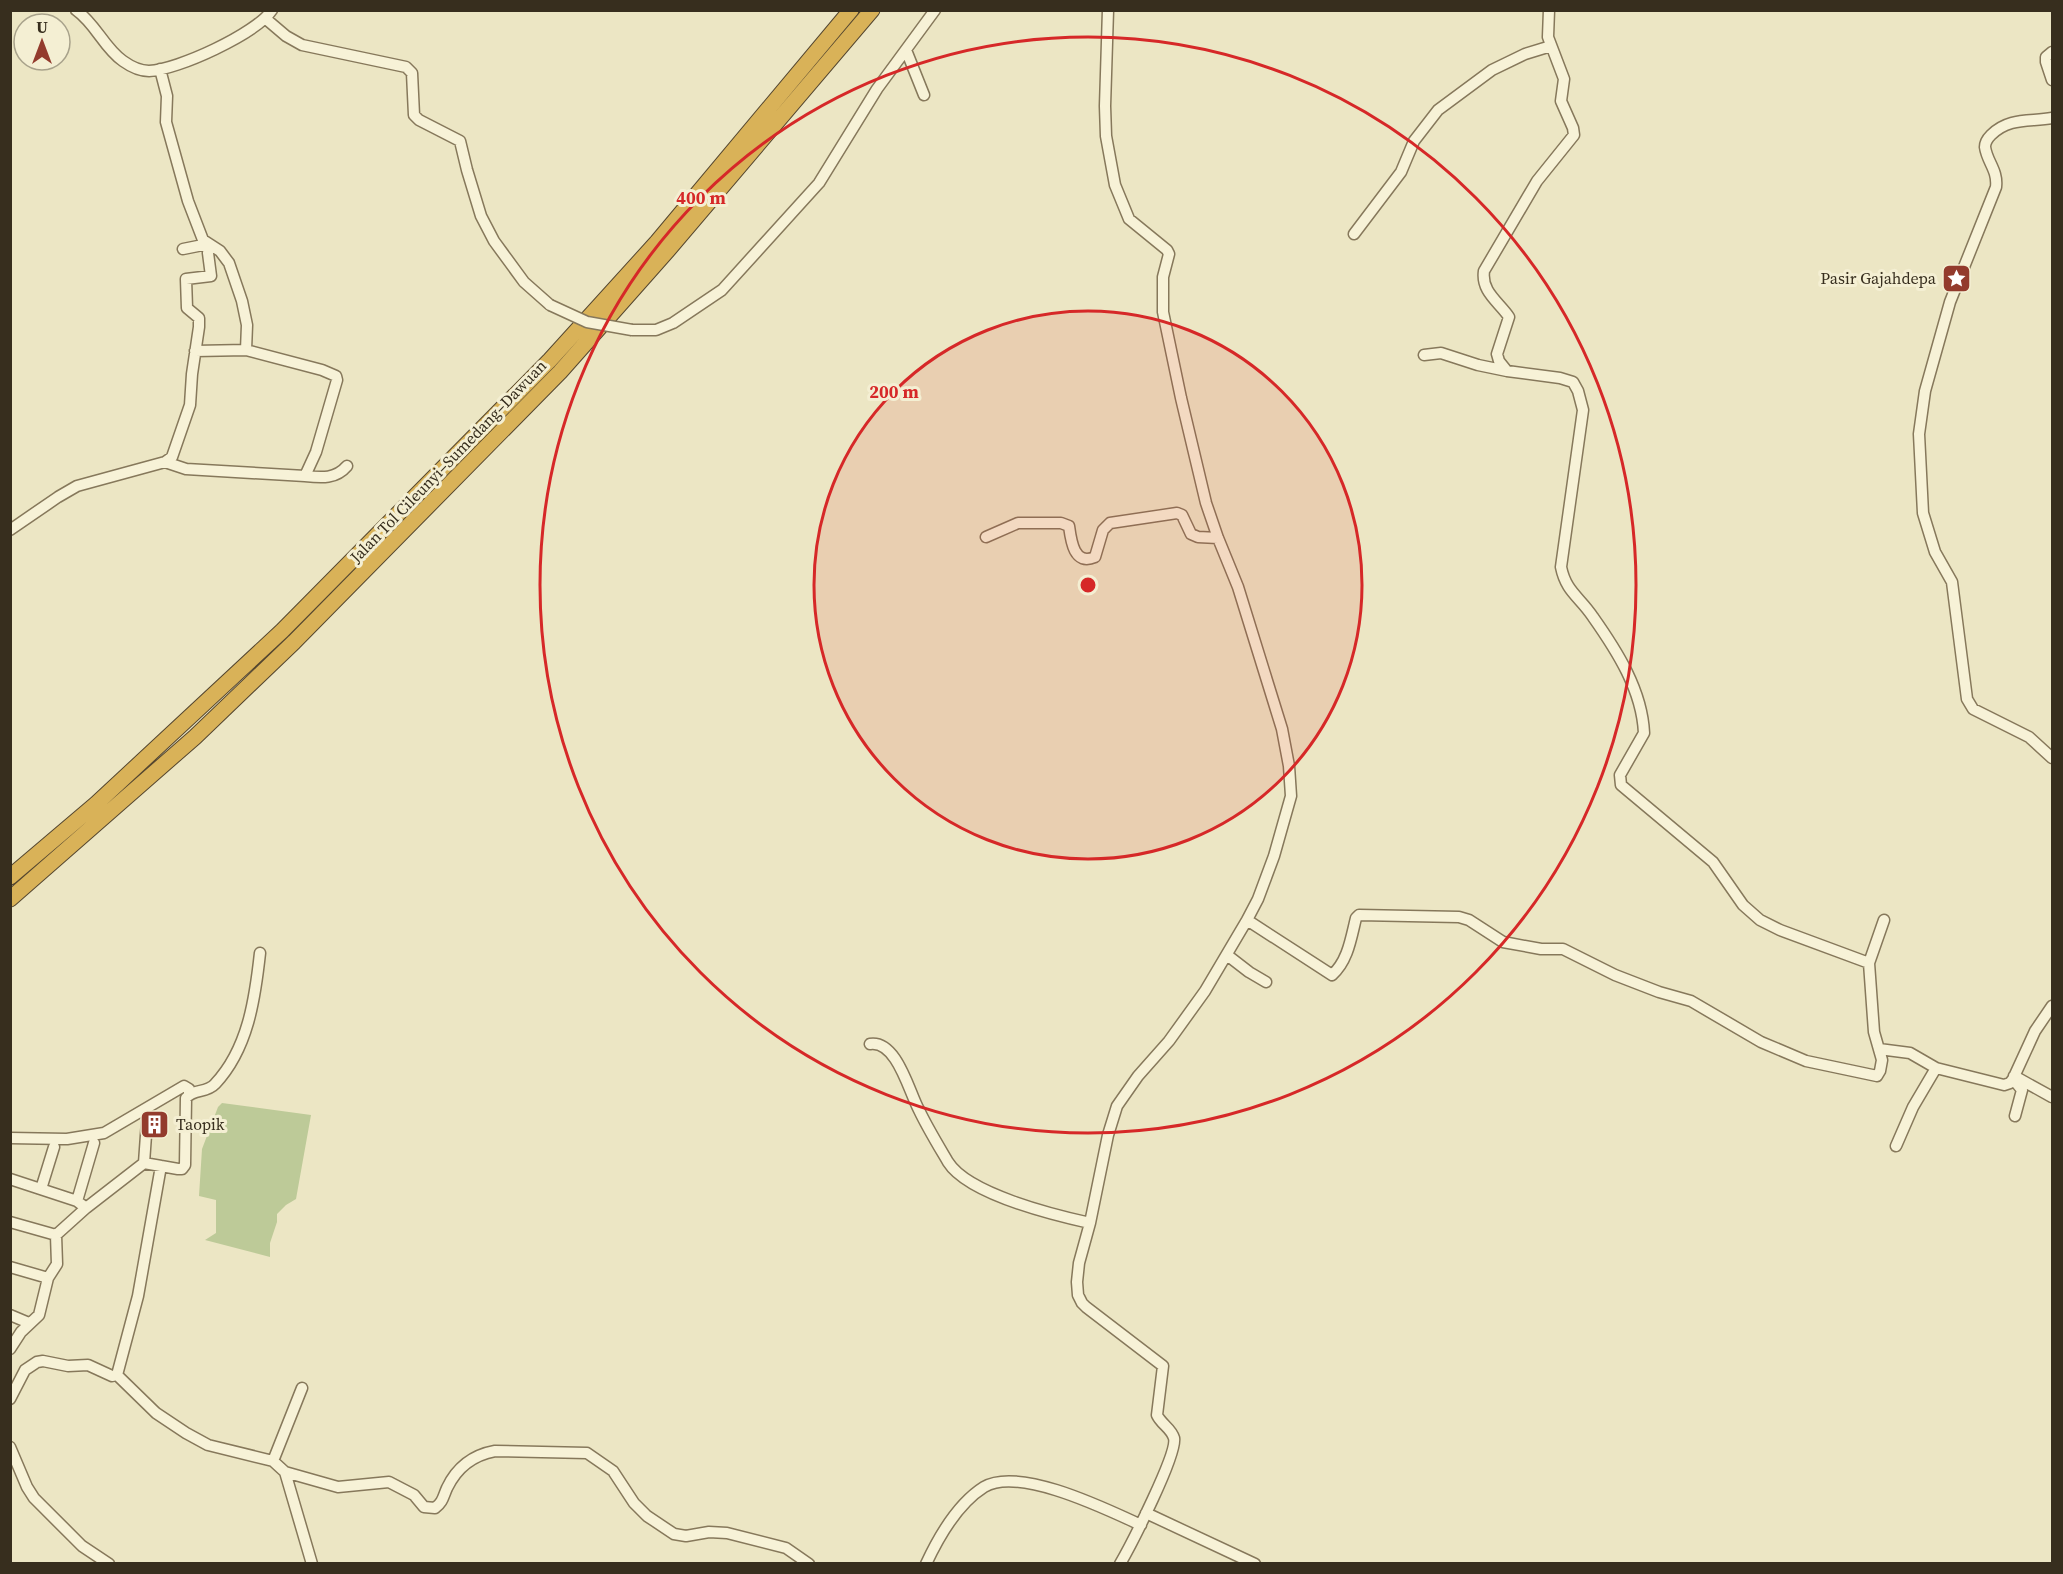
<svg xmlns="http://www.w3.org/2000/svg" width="2063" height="1574" font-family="'Source Serif 4',serif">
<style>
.green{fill:#bdca98}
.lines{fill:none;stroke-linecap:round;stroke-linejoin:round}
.minor-casing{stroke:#86785b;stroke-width:13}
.highway-casing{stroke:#54462f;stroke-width:17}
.minor{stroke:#f7f2d7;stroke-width:10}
.highway{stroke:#d9b258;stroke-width:15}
.minor-bridge-casing{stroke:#86785b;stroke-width:13;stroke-linecap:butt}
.minor-bridge{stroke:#f7f2d7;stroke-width:10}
.ring{fill:none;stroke:#d62828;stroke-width:3}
.labels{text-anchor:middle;stroke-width:6;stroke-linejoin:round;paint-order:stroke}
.poi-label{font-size:16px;fill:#372e1e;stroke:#f4efd3;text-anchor:end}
.street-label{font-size:16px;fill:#372e1e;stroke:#f4efd3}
.centre{fill:#d62828;stroke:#f4efd3;stroke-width:3}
.ring-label{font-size:18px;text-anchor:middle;font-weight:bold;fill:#d62828;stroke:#f4efd3;stroke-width:6;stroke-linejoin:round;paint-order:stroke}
</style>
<rect width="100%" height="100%" fill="#ece6c4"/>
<path class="green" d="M222,1103L311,1115L296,1199L286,1205L277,1214V1222L270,1243V1257L205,1240L216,1233V1200L199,1196L202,1149L218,1107Z"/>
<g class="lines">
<defs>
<path id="minor" d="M76,10C96,24 104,48 123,61C130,66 140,71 149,71C177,70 256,34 272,10
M1108,10L1105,106L1106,136L1115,185L1129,219L1167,250L1169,254L1163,277V312L1181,398L1206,503L1218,538L1238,587L1282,729L1289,766L1291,796L1274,856L1258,899L1247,920L1205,991L1169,1041L1138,1076L1117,1106L1108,1135L1090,1223L1079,1263L1077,1282L1078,1295L1082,1303L1086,1307L1163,1366L1157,1415C1161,1424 1171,1428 1174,1438C1178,1453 1131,1545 1120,1564
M1549,10L1548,37L1564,79L1561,101L1573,128L1574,135L1537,181L1484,271C1481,292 1499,302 1509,317L1497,354L1499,361L1507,371L1560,378L1573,382L1578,391L1583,410L1561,567C1566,592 1580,597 1593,617C1617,651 1642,690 1644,733L1620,775L1621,785L1713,862L1743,905L1760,920L1780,930L1869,963
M266,19L286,36L302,45L406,67L412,73L414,115L419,120L460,141L467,170L481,216L494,241L524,282L550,305
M906,50L924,95
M2052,52L2046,57V62L2052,80
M160,69L167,96L166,122L188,201L203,240L220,251L229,263L242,301L247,325L246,350L322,370L336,376L337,380L316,452L305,476L186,469L165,462
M2052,118C2030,122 2009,117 1991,135C1988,138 1985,142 1985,147C1987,162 1998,170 1996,187L1950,302L1925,391L1919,434L1923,513L1935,552L1952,582L1967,699L1973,709L2029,737L2052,758
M1354,234L1401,172L1414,141L1438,110L1492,70L1525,54L1551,46
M183,249L208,244
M632,330H656L673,323L722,290L819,183L877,89L935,10
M195,351L246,350
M1424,355L1441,353L1478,365L1507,371
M305,476C322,478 336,479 347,466
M10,530L58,497L77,486L165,462L172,457L190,405L192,374L199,327V318L187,308L186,279L211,276L208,253L210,245
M986,537L1018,523H1061L1069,526C1071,541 1074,566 1095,557L1103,530L1110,523L1177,513L1182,515L1191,534L1198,537L1218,538
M1247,920L1332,975C1348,961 1351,938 1356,918L1359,915L1459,917L1469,920L1503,942L1541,949H1563L1615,975L1659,992L1691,1001L1761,1042L1806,1061L1877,1076L1880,1071L1882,1060L1874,1032L1869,963L1884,920
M1227,955L1249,972L1266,982
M870,1044C897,1040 909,1092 919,1110C927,1127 938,1145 948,1162C968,1194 1054,1215 1090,1223
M1879,1049L1910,1053L1936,1068L2004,1085L2010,1083L2013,1079L2035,1031L2052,1006
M2014,1076L2052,1097
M2013,1079L2022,1090L2015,1116
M10,1138L67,1139L104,1133L184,1086L189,1089V1094
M1896,1146L1913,1107L1936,1068
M144,1163L178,1169H182L185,1165L186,1098C193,1089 207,1093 215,1084C248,1049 255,999 260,953
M10,1179L77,1201L86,1208L144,1163L147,1121
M41,1189L54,1147
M77,1201L94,1143
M10,1222L56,1235L86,1208
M10,1267L48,1278
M10,1315L29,1323
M10,1349L21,1332L39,1315L48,1278L57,1264L56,1235
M117,1375L138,1296L161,1166
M10,1399L25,1370L37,1362L43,1361L68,1366L88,1365L112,1376L117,1375L156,1413L186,1433L208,1445L273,1461L285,1472L312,1564
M10,1447L27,1487L34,1498L82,1546L109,1564
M273,1461L302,1388
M285,1472L338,1487L389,1482L414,1495L424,1507L435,1508C443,1502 443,1497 447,1488C457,1467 473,1455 495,1451L587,1453L613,1471L634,1503L647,1516L674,1534L686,1536L709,1532L727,1533L786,1548L809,1564
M1146,1513L1255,1564
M926,1564C939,1536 957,1504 984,1487C1019,1466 1106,1509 1141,1525"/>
<path id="highway" d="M10,877L96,804L282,631L550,360L657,242L851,10
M10,899L195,737L294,642L560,372L668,250L872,10"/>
</defs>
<use href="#minor" class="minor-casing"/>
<use href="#highway" class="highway-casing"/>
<use href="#minor" class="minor"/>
<use href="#highway" class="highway"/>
<defs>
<path id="minor-bridge" d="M550,305L587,322L632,330"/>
</defs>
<use href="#minor-bridge" class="minor-bridge-casing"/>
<use href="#minor-bridge" class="minor-bridge"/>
</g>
<circle cx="1088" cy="585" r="274" fill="#d62828" fill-opacity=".12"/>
<g class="ring">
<circle cx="1088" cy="585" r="274"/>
<circle cx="1088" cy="585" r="548"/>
</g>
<defs>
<symbol id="sight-square" viewBox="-11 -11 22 22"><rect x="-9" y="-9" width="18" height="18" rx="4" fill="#933b2d" stroke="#f4efd3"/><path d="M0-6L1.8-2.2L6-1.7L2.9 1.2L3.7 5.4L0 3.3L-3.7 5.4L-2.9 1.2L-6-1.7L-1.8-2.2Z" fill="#fff"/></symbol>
<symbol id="building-square" viewBox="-11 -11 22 22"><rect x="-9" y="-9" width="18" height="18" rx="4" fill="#933b2d" stroke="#f4efd3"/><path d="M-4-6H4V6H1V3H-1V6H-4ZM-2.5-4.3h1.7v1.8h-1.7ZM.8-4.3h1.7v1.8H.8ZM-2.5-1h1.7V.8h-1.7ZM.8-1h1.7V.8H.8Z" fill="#fff"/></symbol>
</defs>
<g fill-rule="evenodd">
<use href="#sight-square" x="1940" y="262" width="33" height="33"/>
<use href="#building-square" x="138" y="1108" width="33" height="33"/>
</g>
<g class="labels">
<g class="poi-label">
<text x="1936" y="284">Pasir Gajahdepa</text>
<text x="176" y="1130" text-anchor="start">Taopik</text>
</g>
<g class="street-label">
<text transform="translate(448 461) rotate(-46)" y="6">Jalan Tol Cileunyi–Sumedang–Dawuan</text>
</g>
</g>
<circle cx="1088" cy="585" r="9" class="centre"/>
<g class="ring-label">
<text x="701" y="204">400 m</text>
<text x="894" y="398">200 m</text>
</g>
<rect width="2063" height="1574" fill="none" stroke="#372e1e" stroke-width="24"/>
<g transform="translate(42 42)"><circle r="28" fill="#f4efd3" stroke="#a8a28b" stroke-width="1.5"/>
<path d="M0-4.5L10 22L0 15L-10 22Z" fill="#933b2d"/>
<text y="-9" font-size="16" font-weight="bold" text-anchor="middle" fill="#372e1e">U</text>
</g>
</svg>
